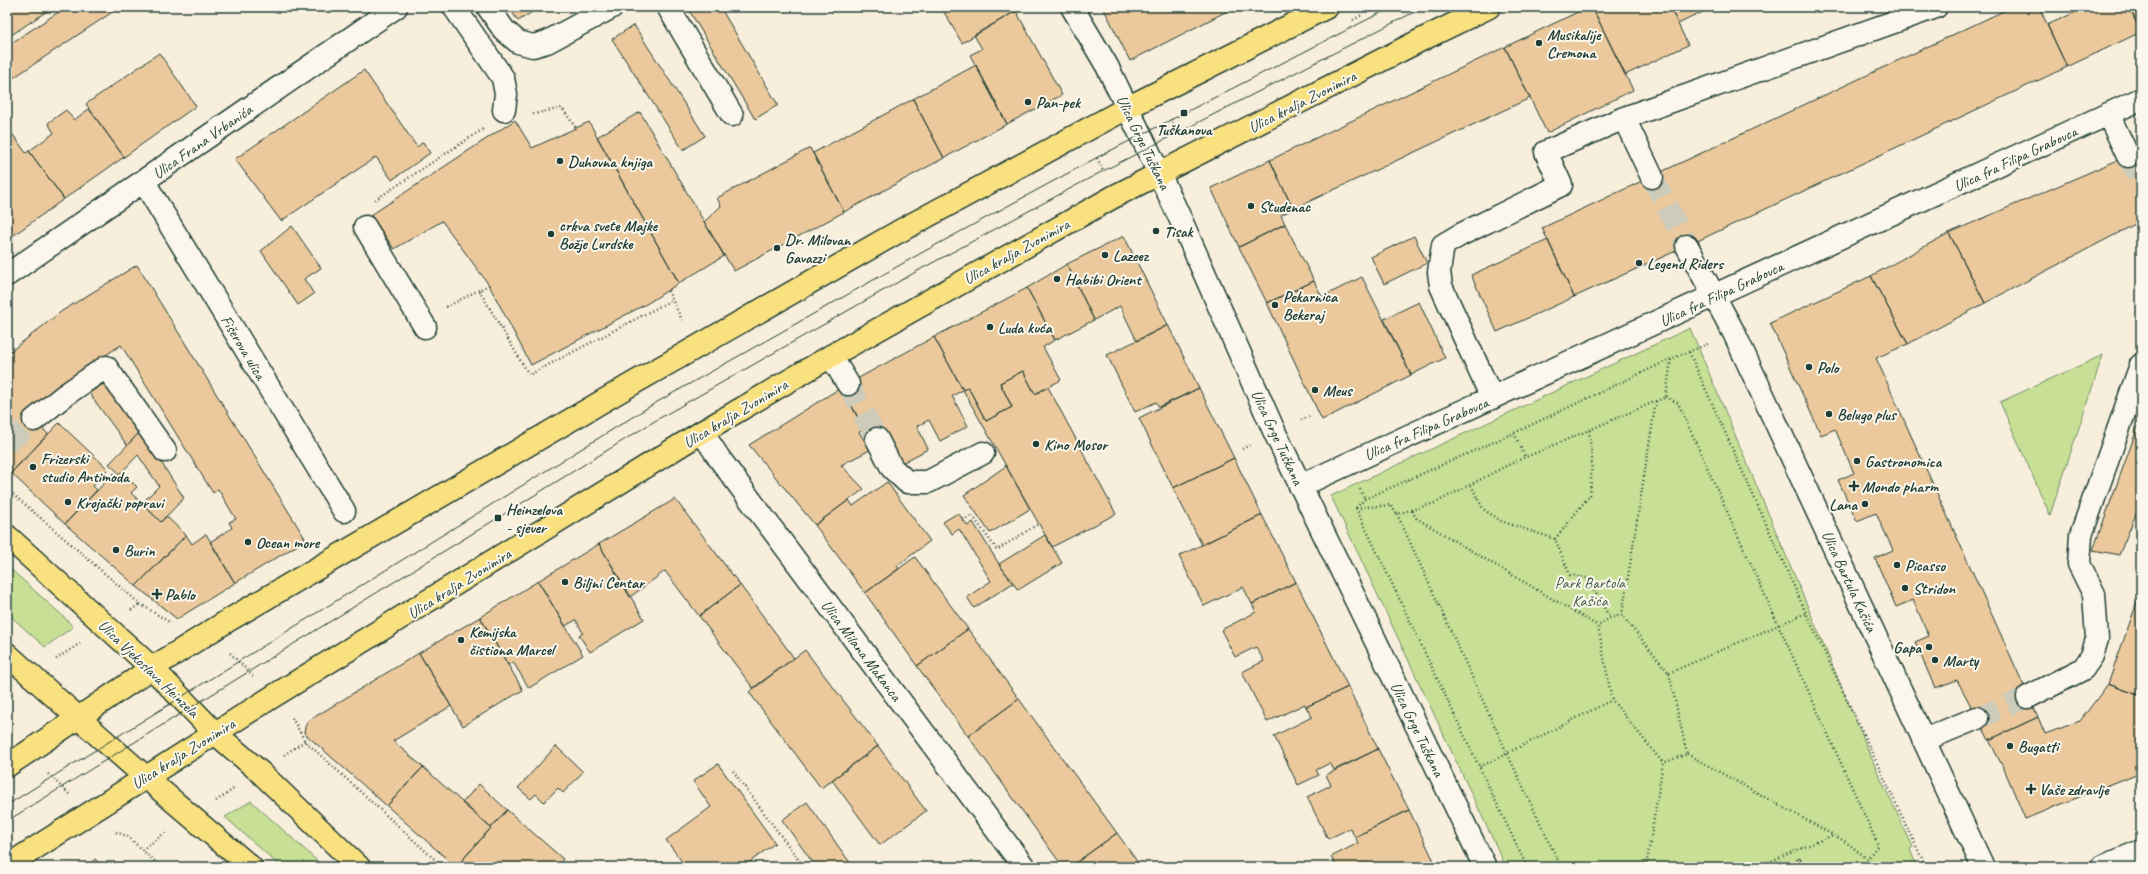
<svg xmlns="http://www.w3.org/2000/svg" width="2148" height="874" font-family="Caveat,sans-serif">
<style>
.green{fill:#c7e096;stroke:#738e65}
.building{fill:#ebc99c;stroke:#1f3d34}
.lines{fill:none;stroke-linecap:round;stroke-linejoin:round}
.minor-tunnel{stroke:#cdcbba;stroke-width:22;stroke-dasharray:22 11;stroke-linecap:butt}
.minor-casing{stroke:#1f3d34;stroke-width:25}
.major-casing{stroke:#1f3d34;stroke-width:25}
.path{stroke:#1f3d34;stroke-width:2.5;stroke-dasharray:1 3;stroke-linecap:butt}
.minor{stroke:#fbf7ec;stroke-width:22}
.major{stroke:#fae180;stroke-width:22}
.tram{stroke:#1f3d34;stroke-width:1}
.poi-dot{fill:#1f3d34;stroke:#fbf7ec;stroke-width:1.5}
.labels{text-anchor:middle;stroke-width:4;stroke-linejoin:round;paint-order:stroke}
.poi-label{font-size:16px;font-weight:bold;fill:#1f3d34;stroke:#fbf7ec;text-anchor:start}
.street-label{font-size:16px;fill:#1f3d34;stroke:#fbf7ec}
.park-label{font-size:16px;fill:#415e48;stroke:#fbf7ec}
</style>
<rect width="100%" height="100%" fill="#f8eedc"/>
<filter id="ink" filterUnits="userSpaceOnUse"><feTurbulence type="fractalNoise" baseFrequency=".025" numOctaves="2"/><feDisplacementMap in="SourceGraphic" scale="8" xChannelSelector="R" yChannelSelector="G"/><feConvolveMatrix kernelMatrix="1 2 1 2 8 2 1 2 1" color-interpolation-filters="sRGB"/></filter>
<g filter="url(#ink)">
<path class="green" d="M1690,328L1877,771L1913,847L1910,849L1917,867H1506L1331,496Z
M2103,355L2050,515L2000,402Z
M7,566L65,618L73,627L45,647L7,613Z
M251,801L324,867H281L225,817Z"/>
<path class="building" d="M7,7H53L7,38Z
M66,7H120L7,82V46Z
M509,7H540L518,21Z
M687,7H720L778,105L755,119Z
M941,7H1014L1016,11L962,43Z
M1103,7H1235L1130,61Z
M1588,7H1592L1633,90L1547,133L1505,47Z
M1592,7H1670L1688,45L1625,75Z
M1670,7H1713L1678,24Z
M2012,7H2039L2067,67L1687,246L1574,297L1542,228Z
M2087,7H2129L2141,32L2067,67L2047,25Z
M2129,7H2141V32Z
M1016,11L1062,95L1007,124L970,55L982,49L974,35Z
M634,25L705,136L683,150L612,39Z
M1505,47L1530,98L1293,209L1270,160Z
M159,53L196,106L124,157L86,104Z
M976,65L1007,124L944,158L913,99Z
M364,70L417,147L423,142L430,153L392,180L376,157L281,221L235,159Z
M913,99L944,158L844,212L813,153Z
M89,109L124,157L64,199L29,151L54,133L48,123L66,110L74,120Z
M640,112L724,256L679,283L597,137Z
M515,120L532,148L589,122L679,283L648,303L531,365L489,285L442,221L394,249L371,215Z
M11,132L26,153L29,151L64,199L7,240V135Z
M810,148L844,212L734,271L704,222L721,206L717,198Z
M2141,150V221L1985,303L1949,233Z
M1270,160L1293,209L1281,215L1285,224L1239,247L1211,188Z
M1285,224L1314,281L1267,303L1239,247Z
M292,226L321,268L304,279L314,294L298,305L261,251Z
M1949,233L1985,303L1908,344L1871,276Z
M1124,236L1168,325L1137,341L1120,306L1094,320L1067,264Z
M1414,236L1427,263L1384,284L1371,257Z
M1548,240L1574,297L1497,332L1471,275Z
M1067,264L1094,320L1055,340L1027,288Z
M137,265L306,540L235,583L210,542L232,528L229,522L236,519L218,489L213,493L121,345L59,386L27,414L48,434L11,473L7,469V354L62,311Z
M1871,276L1908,344L1876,358L2038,717L1989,740L1957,680L1935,688L1915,642L1929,636L1913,600L1896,607L1875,558L1893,550L1876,513L1857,521L1838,480L1854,473L1835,429L1821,435L1770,323Z
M1362,277L1411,375L1322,420L1267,303L1314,281L1322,297Z
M1027,288L1055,340L1043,347L1061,380L1035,394L1023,371L1000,383L1012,407L986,421L968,387L963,390L934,337Z
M1419,302L1445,358L1411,375L1384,319Z
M1168,325L1199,388L1159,407L1156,402L1135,412L1107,355Z
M934,337L963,390L952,396L968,426L940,441L929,420L917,426L928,449L900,464L871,442L842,387Z
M1023,371L1035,394L1048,387L1116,514L1052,547L963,390L968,387L986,421L1012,407L1000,383Z
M105,383L141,431L127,445L89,393Z
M842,387L864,430L859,432L870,450L841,465L864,489L815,525L749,445Z
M1199,388L1234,458L1173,488L1139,418Z
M2141,418V502L2119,555L2093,550Z
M59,423L108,469L93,486L97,490L65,524L11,473Z
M141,431L184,498L161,522L142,503L159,486L138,455L120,474L109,464Z
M1234,458L1262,515L1202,545L1173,488Z
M1006,466L1030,509L990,533L964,495Z
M121,472L137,487L131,493L161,522L166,516L186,535L136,586L65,524L114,473L117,476Z
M887,482L930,541L897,566L899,569L865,593L815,525L849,500L853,506Z
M675,499L740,585L699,616L665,571L630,597L599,544Z
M958,513L968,526L973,522L999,564L1013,583L974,608L967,597L991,581L959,529L952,534L943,522Z
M1262,515L1296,582L1252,604L1243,587L1204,606L1179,556Z
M206,534L235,583L177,619L136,586L186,535L192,544Z
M1045,535L1062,563L1018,590L999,564Z
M599,544L644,619L590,652L579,635L583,633L576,620L565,626L538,581Z
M915,557L968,629L917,666L865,593Z
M538,581L583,655L529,688L513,662L508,665L480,617Z
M1296,582L1348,687L1306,707L1305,704L1267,722L1242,672L1264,661L1256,647L1235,657L1221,630L1256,612L1252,604Z
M740,585L794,658L753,688L699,616Z
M2141,591V696L2108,684Z
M480,617L523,690L463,726L419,653Z
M968,629L1019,699L968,736L917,666Z
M805,650L878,746L821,788L749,692Z
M419,653L451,706L393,741L423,767L387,806L304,733L305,727L308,721Z
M2108,684L2141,696V772L2025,819L2005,771L1989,740L2038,717L2045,734L2080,721Z
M1348,687L1378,749L1334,770L1330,763L1316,770L1319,775L1298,785L1274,736L1312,717L1306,707Z
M1019,699L1117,833L1070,867H1063L968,736Z
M556,746L583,772L563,793L558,788L544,802L536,794L531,799L518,788Z
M878,746L926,811L880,845L832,780Z
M1378,749L1409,810L1355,837L1350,828L1328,839L1307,797L1331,785L1326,775Z
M718,764L775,843L743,867H686L666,840L711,807L693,781Z
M423,767L491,828L456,867L387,806Z
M479,784L507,810L491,828L462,803Z
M807,802L853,867H816L782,820Z
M507,810L563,859L557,867H456Z
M1409,810L1437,867H1337L1331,857L1358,843L1355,837Z
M1117,833L1141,867H1070Z
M1800,858L1804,867H1781Z
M95,859L103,867H87Z"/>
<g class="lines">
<path class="minor-tunnel" d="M2128,156L2141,182
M1652,177L1687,246
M848,384L877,439
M7,444L34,420
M1977,718L2028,697"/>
<defs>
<path id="minor" d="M454,7L503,78L506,94L504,110
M488,7L504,30L518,42L533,46L547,42L612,7
M668,7L732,115
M1072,7L1107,66L1147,148L1180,218L1275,433L1485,867
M2108,114L2128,156
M1624,118L1652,177
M144,182L344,511
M365,227L425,327
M1687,246L1734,333L1983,867
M7,275L396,7
M831,356L848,384
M1492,398L1441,286L1439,272L1443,245L1460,235L1561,185L1546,152L1624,118L1936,7
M34,420L65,395L106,367L165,451
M702,432L719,458L1024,867
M877,439L892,468L907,482H928L983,453
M1300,486L2141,99
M2028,697L2083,669L2092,656L2097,639L2094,594L2079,564L2081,535L2141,365
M1924,740L1977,718
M2102,867L2141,851"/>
<path id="major" d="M7,536L152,668L215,733L260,772L359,867
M7,654C87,726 168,798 251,867
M7,766L152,668L229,620L632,384L898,232L1127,108L1327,7
M7,866L272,697L702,432L831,356L1115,196L1421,40L1489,7"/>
</defs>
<use href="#minor" class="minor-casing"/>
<use href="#major" class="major-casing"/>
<path class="path" d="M1353,20L1362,15
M533,114L562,108L576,128
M1171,119L1177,132
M1097,158L1103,170
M375,200L483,129
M489,285L479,290L529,375L672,300
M668,291L682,320
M446,307L479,290
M1689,352L1806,613L1926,867
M1666,397L1678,403L1878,845L1867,859
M1656,401L1622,615L1669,673L1687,754L1663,763
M1301,420L1310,416
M1514,433L1525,457
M1242,449L1250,445
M1471,485L1483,509L1501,521L1555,539L1570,575L1587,578L1610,618
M7,489L140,604L171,623
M1360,489L1365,499
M1356,508L1365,499L1514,433L1671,359L1708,344
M1356,508L1527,867
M1356,508L1390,505L1397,514L1435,503L1512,463L1666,397L1671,359
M1412,511L1416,518L1598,626
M1397,514L1507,753L1561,867
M963,521L972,515L997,550L1038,524
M1555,539L1590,495L1592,460L1589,430
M131,610L140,604
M1622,615L1610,618L1598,626L1612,700L1663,763L1646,867
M230,653L253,676
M56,659L82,642
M1669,673L1806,613
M292,718L305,741L443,867
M1687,754L1846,842L1878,867
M284,755L305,741
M1480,767L1612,700
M733,771L804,867
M48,774L69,794
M216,801L235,788
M116,832L127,836L161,867
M142,850L166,832
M1757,867L1833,835"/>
<use href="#minor" class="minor"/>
<use href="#major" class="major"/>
<path class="tram" d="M7,805L652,405L923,252L1096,158L1392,7
M7,821L658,419L921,269L1103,171L1424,7"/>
</g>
</g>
<g class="poi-dot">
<circle cx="1539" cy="43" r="4"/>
<circle cx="1028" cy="102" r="4"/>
<rect x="1180" y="109" width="8" height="8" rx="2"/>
<circle cx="560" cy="161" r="4"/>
<circle cx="1251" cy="206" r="4"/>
<circle cx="1156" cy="231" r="4"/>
<circle cx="551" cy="234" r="4"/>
<circle cx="777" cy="248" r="4"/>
<circle cx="1105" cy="255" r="4"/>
<circle cx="1639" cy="263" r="4"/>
<circle cx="1057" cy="279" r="4"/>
<circle cx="1275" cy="305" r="4"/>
<circle cx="990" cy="327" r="4"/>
<circle cx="1809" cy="367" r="4"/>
<circle cx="1315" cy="390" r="4"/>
<circle cx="1829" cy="414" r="4"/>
<circle cx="1036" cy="444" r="4"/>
<circle cx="1857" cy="461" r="4"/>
<circle cx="33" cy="467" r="4"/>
<path d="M1852 480h4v4h4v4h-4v4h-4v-4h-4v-4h4z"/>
<circle cx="68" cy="502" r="4"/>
<circle cx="1865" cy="504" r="4"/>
<rect x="494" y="514" width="8" height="8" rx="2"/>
<circle cx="248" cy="542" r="4"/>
<circle cx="116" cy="550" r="4"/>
<circle cx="1897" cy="565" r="4"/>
<circle cx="565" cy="582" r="4"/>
<circle cx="1905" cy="588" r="4"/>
<path d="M155 588h4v4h4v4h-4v4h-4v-4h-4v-4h4z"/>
<circle cx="461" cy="640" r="4"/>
<circle cx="1929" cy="647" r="4"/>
<circle cx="1935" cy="660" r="4"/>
<circle cx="2010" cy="746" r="4"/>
<path d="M2029 783h4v4h4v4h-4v4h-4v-4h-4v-4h4z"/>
</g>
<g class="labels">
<g class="poi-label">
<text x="1547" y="40">Musikalije<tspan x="1547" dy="18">Cremona</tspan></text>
<text x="1036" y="108">Pan-pek</text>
<text x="1184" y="135" text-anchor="middle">Tuškanova</text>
<text x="568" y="167">Duhovna knjiga</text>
<text x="1259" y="212">Studenac</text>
<text x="559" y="231">crkva svete Majke<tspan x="559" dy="18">Božje Lurdske</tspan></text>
<text x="1164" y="237">Tisak</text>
<text x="785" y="245">Dr. Milovan<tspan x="785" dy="18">Gavazzi</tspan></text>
<text x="1113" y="261">Lazeez</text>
<text x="1647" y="269">Legend Riders</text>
<text x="1065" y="285">Habibi Orient</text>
<text x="1283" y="302">Pekarnica<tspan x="1283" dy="18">Bekeraj</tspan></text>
<text x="998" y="333">Luda kuća</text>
<text x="1817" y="373">Polo</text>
<text x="1323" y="396">Meus</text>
<text x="1837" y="420">Belugo plus</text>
<text x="1044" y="450">Kino Mosor</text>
<text x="41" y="464">Frizerski<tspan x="41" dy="18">studio Antimoda</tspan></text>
<text x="1865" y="467">Gastronomica</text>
<text x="1862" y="492">Mondo pharm</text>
<text x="76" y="508">Krojački popravi</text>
<text x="1857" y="510" text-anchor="end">Lana</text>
<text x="506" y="515">Heinzelova<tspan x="506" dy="18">- sjever</tspan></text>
<text x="256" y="548">Ocean more</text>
<text x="124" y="556">Burin</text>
<text x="1905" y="571">Picasso</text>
<text x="573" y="588">Biljni Centar</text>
<text x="1913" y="594">Stridon</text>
<text x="165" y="600">Pablo</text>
<text x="469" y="637">Kemijska<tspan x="469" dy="18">čistiona Marcel</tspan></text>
<text x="1921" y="653" text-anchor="end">Gapa</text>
<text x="1943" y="666">Marty</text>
<text x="2018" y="752">Bugatti</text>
<text x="2039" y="795">Vaše zdravlje</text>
</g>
<g class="street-label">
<text transform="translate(1302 101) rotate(-27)" y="6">Ulica kralja Zvonimira</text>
<text transform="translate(202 141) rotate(-35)" y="6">Ulica Frana Vrbanića</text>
<text transform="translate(1144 142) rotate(64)" y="6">Ulica Grge Tuškana</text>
<text transform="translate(2015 158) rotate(-25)" y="6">Ulica fra Filipa Grabovca</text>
<text transform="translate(1016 251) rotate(-29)" y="6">Ulica kralja Zvonimira</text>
<text transform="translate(1721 293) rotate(-25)" y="6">Ulica fra Filipa Grabovca</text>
<text transform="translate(244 347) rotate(59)" y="6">Fišerova ulica</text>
<text transform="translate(735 413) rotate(-31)" y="6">Ulica kralja Zvonimira</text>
<text transform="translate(1426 428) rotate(-24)" y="6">Ulica fra Filipa Grabovca</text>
<text transform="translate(1278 437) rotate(65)" y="6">Ulica Grge Tuškana</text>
<text transform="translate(1850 581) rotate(65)" y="6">Ulica Bartula Kašića</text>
<text transform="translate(459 583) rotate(-32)" y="6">Ulica kralja Zvonimira</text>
<text transform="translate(862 650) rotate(53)" y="6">Ulica Milana Makanca</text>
<text transform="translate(149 668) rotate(44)" y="6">Ulica Vjekoslava Heinzela</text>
<text transform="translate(1418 729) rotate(64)" y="6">Ulica Grge Tuškana</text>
<text transform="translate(183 753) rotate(-32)" y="6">Ulica kralja Zvonimira</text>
</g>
<g class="park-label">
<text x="1590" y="588">Park Bartola<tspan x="1590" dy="18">Kašića</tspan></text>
</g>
</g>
<rect width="2148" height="874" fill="none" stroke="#fbf7ec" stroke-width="24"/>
<rect x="12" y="12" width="2124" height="850" fill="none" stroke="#1f3d34" stroke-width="1.5" filter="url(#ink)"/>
</svg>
